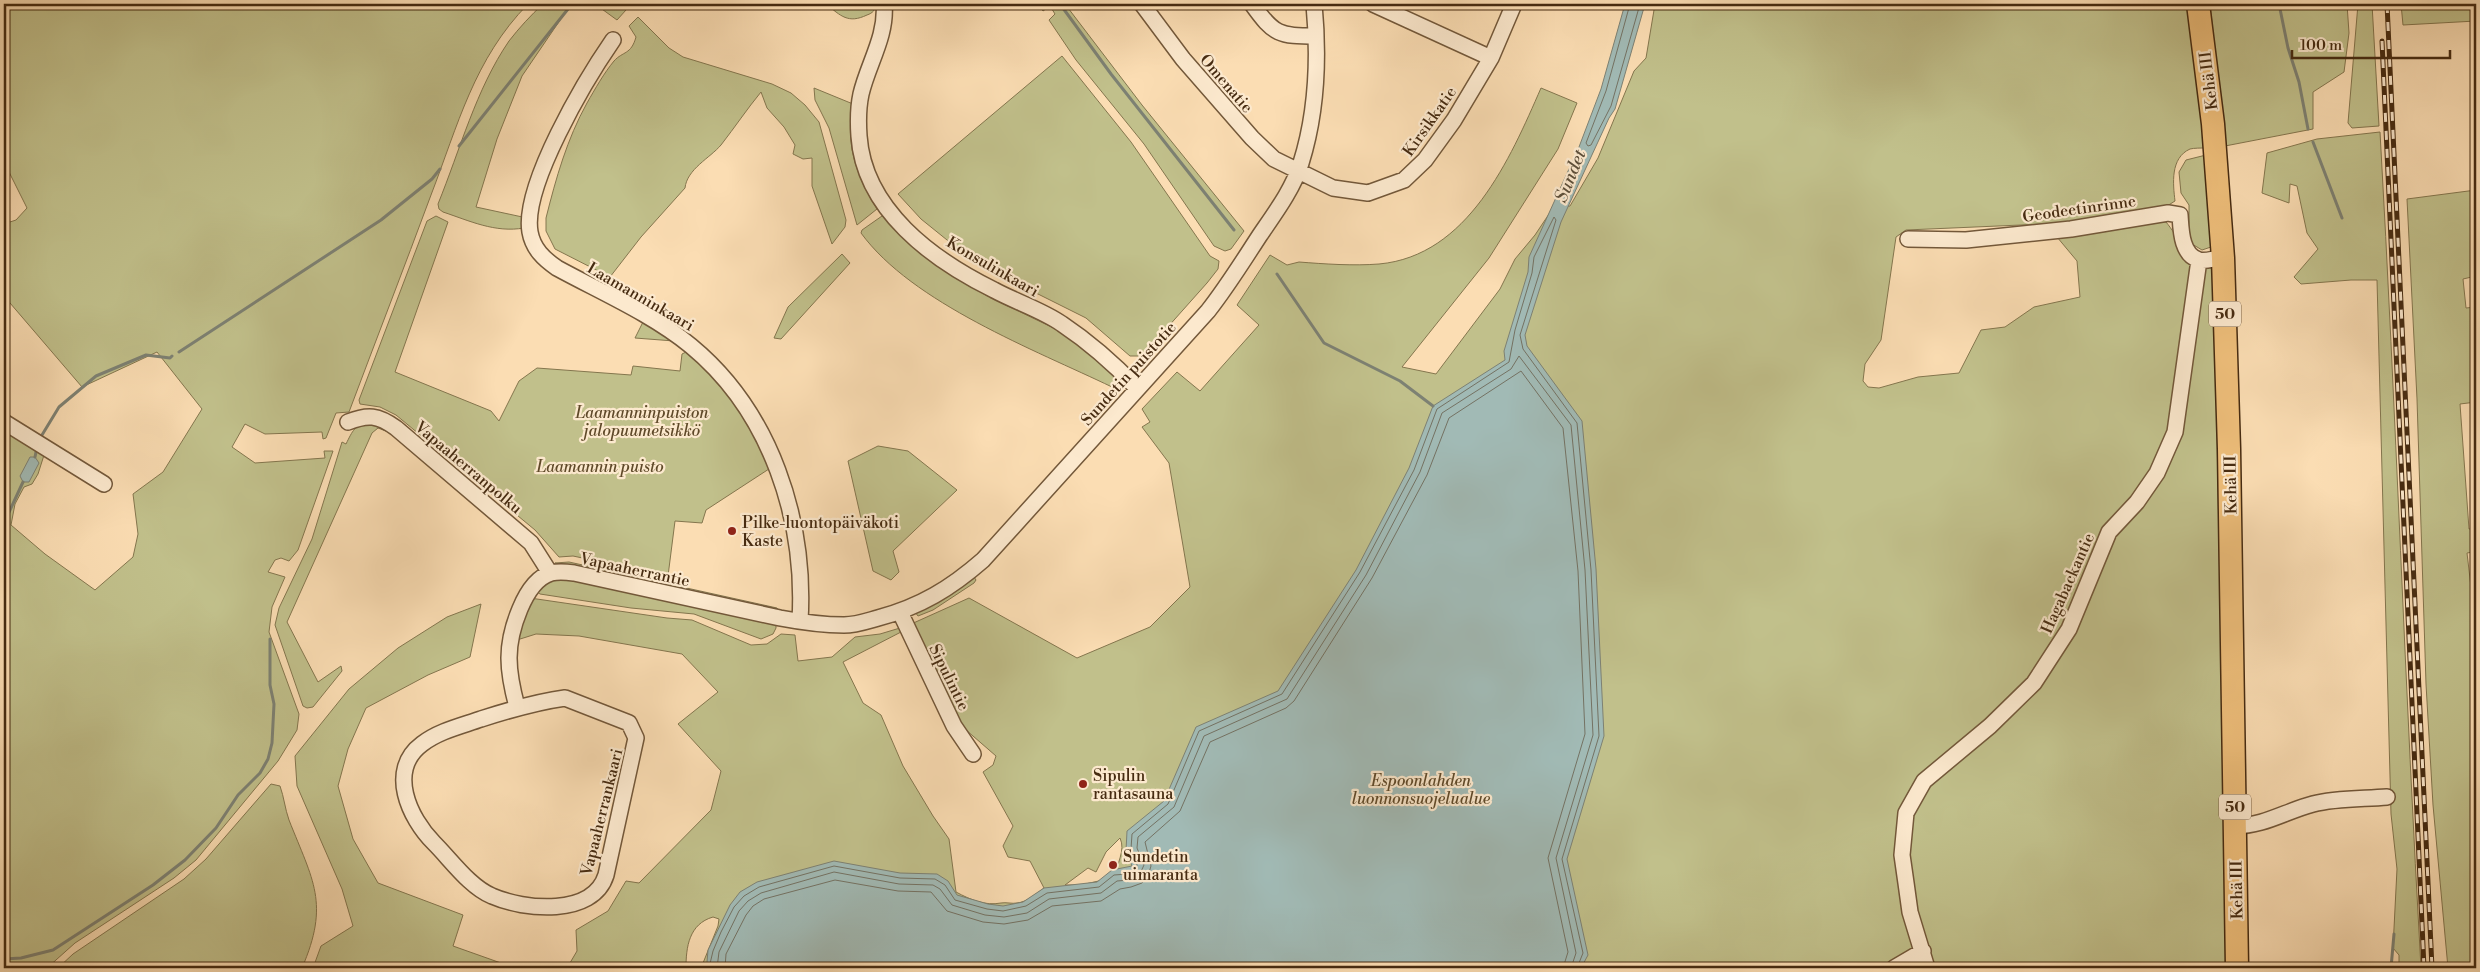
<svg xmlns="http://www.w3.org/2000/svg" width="2480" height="972" font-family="'Libre Bodoni',serif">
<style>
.green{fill:#c1c08b;stroke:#84764e;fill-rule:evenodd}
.water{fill:#a1bab5;stroke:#7d8173}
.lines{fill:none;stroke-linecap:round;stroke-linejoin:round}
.shore{stroke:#747263;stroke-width:1}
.stream{stroke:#7d8173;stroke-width:3}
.minor-casing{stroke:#73583a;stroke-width:18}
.highway-casing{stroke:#462b11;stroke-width:25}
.minor{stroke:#fce9ce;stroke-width:15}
.highway{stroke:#eebe7a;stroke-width:22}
.rail-casing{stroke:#462b11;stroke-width:5}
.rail{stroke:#fce9ce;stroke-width:3;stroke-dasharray:9;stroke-linecap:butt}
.poi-dot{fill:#8f2418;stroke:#fce9ce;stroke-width:2}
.labels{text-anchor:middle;stroke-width:4.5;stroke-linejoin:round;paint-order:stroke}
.shield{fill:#fce9ce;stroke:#7d644a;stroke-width:1}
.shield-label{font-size:15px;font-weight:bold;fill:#462b11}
.street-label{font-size:16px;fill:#462b11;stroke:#fce9ce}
.park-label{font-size:16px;font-style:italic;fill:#5f4929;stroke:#fce9ce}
.poi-label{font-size:16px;fill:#462b11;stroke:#fce9ce;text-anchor:start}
.water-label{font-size:18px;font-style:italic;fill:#5d4f3a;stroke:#fce9ce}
</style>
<rect width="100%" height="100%" fill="#fbddb3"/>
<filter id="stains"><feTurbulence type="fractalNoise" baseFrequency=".004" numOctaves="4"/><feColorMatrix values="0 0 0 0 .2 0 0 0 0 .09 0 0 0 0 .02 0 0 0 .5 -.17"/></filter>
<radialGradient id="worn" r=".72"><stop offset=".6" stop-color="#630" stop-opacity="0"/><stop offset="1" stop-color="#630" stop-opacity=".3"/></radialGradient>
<path class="green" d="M4,4H528C474,59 458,125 431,195C404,268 376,340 349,412L336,413L326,438L323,439L322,432L265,434L245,424L232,447L255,463L325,458L324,451H333L298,550L289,561L281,558L275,560L268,572L285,577L272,607L269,632L299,714L297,730L278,761L196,860L174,878L75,943L47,968H4V426L45,452L38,474L32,484L24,487L15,504L11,525L45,554L95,590L133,557L138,534L133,494L163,472L202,409L157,352L82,387L4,296V224L16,220L27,208L4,162Z
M543,4H571L522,76L497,139L476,207L527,218L524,228C495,233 470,221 443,212L439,209L438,204C460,150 476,89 509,41C519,28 531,15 543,4Z
M595,4H623L626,10L617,20Z
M826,4H877C875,10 873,13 867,15C848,24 841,16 826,4Z
M1038,4H1065L1142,105L1244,231L1231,249L1225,251L1214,246L1144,144L1076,60L1049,20L1055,14L1050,6L1043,11Z
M1655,4H2189L2206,148C2201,148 2194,148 2190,149C2170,158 2173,184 2175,201L2167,206L2067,223L1906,230L1896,237L1881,340L1865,364L1863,381L1868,387L1879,388L1918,377L1959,373L1981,330L2005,327L2034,307L2080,297L2077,261L2057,237L2149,220L2166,222C2177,235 2192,265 2210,267L2214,272L2227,968H701L718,926L719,919L713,917C689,924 686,947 686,968H567L577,951L576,930L608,911L626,881L639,883L711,810L721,771L678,724L718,692L682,654L579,636L536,634L517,640L530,598L667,618L692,620L751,645L767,644L781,634L795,635L798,661L832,657L855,637L880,634L900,628L901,632L843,662L863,703L881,715L903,766L933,816L949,839L956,892C971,900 985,906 1001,903C1006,902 1012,904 1017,903C1027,902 1036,894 1044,888L1030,861L1008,857L1003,846L1013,826L983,772L993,765L996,756L958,723L909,625L969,598L1077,658L1150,627L1190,587L1169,463L1142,427L1150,422L1142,409L1177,372L1200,391L1259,325L1237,305L1270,255L1287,265L1299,262C1325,264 1353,266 1379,264C1468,256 1510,159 1541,88L1577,103L1558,149L1489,258L1402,367L1436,374L1500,289L1515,259L1535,235L1553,208L1570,206L1598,158L1634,71L1646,58ZM1120,838C1126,851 1116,863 1116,877L1081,885H1065L1088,868L1096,872L1106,852Z
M2210,4H2347L2349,33L2344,72L2313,92V129L2225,146Z
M2358,4H2372L2379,126L2352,128L2348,123Z
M2401,4H2476V21L2403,25Z
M638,17L669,48L683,57L772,84L791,93L805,105L819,122L846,220L845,227L832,244L812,186V158L803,159L793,154L795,145L784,127L767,108L761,92C747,109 735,127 721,145C710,158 687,169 685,188L641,237L610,277L555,249L546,231V218C556,178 567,139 587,103C595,89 604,73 614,61C623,51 631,55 636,37L629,26Z
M1062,56L1131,142L1210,256L1219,261L1218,269L1207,283L1142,356H1130L1086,318L1008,279L952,244L921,219L898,194Z
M814,88L853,104C845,143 856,176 877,209L857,225L829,128L815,100Z
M2380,132C2396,411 2405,690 2421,968H2399V955L2393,948L2397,869L2391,814L2377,280H2351L2301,284L2294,277L2318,249L2307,233L2297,186L2290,184L2289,203L2262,193L2267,153L2317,139Z
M2206,155L2213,241L2211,247L2202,250L2192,244L2189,234V205L2181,193L2179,172L2186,160Z
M2476,190V276L2463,279L2466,308L2476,307V402L2460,404L2469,529L2476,528V547L2472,548L2473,552L2467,553L2471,587H2476V968H2448L2433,805L2426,684L2417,399L2407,199Z
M436,216L448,222L395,372L491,411L499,421L519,381L537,368L631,375L633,366L680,371L682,354L688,351L720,381L743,411L772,467L706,510L702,523L675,521L668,576L573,556L559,557L535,530L396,415L380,407L360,404L359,400L427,221Z
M882,216L943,268L987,296L1064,333L1119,379L1118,385L1112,387C1035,350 912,303 861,233L862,230Z
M842,254L850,263L781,339L774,338L788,307Z
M643,322L674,341L635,338Z
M370,421L394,434L378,428L372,433L287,622L318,682L341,666L342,671L313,707L307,708L303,706L275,625L279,608L312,539L342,442L346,444C353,430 354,426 370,421Z
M878,446L908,451L957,490L893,551L899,572L891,580L873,571L848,461Z
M569,562L777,608L779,611L555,563Z
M560,576L776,622V628L773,634L761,639L694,614L631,608L540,594L536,591L542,583Z
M974,577L976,580L974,583L933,610L918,616L915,612L941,600Z
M481,604L470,657L428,675L366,708L348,749L338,786L353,839L378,883L463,915L453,946L515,968H313L321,946L353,926L342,889L297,786L295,756L349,689L398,648L447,617Z
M271,784L280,786C284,797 285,809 289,820C313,881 330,903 302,968H58L73,954L184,879L206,859Z"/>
<path class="water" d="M1625,4H1645L1615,109L1609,118L1561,222L1525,335L1527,346L1582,421L1596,569L1604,736L1567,859L1588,955L1581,968H704L707,962L708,950L730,905L740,892L757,882L834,861L900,873L937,874L948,881L957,895L988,904L1003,906L1023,902L1044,888L1097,882L1112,870L1132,866L1126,851L1127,831L1164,801L1196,727L1278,691L1356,570L1409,468L1433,406L1505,360L1504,351L1528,272L1529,257L1579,147L1601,89Z
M30,457H35L39,463L29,482H23L20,476Z"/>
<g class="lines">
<path class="shore" d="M1630,4L1606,91L1586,143L1588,146L1591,145L1611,106L1640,4
M709,968L713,951L721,932L734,907L744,896L759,887L834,866L900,878L935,879L945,885L955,900L987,909L1003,911L1026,906L1047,893L1099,887L1114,875L1128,874L1135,870L1137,865L1131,849L1132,834L1168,804L1199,731L1282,694L1360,572L1414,470L1437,409L1509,362L1515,330L1532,273L1534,257L1554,217L1556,220L1520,335L1523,349L1577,423L1591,570L1599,736L1562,859L1583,953L1577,968
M717,968L719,952L739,911L748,901L761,893L834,872L899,884L933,885L940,889L952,905L985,915L1004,917L1027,913L1049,899L1101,893L1117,881L1129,880L1139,876L1144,865L1137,848L1138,837L1174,807L1204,736L1287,699L1366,575L1420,472L1442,413L1511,369L1519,356L1571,425L1585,570L1593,735L1556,858L1576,953L1571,968
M725,968L726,954L746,915L753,906L764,899L835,880L898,891L931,892L947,911L983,922L1004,924L1028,920L1052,906L1101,901L1120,889L1131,887L1142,883L1148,876L1151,866L1145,842L1180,811L1210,742L1286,708L1294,701L1372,578L1427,475L1449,418L1521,371L1563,428L1578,571L1585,734L1548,858L1568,952L1563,968"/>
<path class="stream" d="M1060,4L1111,74L1234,230
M2279,4L2288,48L2299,82L2308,129
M2313,142L2342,218
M459,146L572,4
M1277,274L1324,343L1400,381L1433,406
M179,352L381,220L432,179L440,169
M42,435L59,407L96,376L146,355L170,358L172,356
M35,457L36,452
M4,523L23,482
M4,959L21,958L53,950L153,885L185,860L216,828L238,795L260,773L268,759L272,743L274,704L270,685V639
M2391,968L2394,934"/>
<defs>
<path id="minor" d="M884,4C887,36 868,64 861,94C858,108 858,122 859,136C864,210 933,260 994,290C1016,302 1042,310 1062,324C1089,342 1115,365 1137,388
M1142,4L1183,59L1252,138L1274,159L1333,188L1368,193L1404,180L1425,160L1454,120L1491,58L1514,4
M1252,4C1274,35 1279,36 1316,36
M1373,4L1491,58
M613,40C586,79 522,186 530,232C533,249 544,259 557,268C601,292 652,314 691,346C771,412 806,520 800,621
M1908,239L1966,240L2071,229L2168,213L2180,215C2181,229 2181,255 2199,260C2205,262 2216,258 2223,258
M4,422L104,484
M348,422C368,414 378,415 396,428L531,543L550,573
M900,612L954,726L973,754
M565,698L629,723L636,738L606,875C593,917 524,910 492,896C470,887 451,860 434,843C409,818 387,770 422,744C439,731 461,726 481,719C509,710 536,702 565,698Z
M517,707C513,692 509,674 509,658C509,633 524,581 551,573C559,571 567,572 574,573L780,618C801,622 823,625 844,625C856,625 867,621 878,618C920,607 951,588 983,560L1208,311C1227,287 1243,261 1260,235C1275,213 1293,189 1301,163C1317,112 1319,57 1314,4
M2235,826C2264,826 2286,811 2313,804C2336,798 2364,799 2387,797
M1894,968L1923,951
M1927,968L1910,912L1906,883L1902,855L1906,813L1924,781L1990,726L2034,683L2069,629L2109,532L2137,502L2157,473L2175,432L2199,260"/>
<path id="highway" d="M2198,4L2213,124L2223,258L2229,449L2237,968"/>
</defs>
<use href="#minor" class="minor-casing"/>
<use href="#highway" class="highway-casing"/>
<use href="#minor" class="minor"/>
<use href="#highway" class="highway"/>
<defs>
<path id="rail" d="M2387,4L2432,968
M2382,41L2424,968"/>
</defs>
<use href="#rail" class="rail-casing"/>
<use href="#rail" class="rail"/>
</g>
<g class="poi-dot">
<circle cx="732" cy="531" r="5"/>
<circle cx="1083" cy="784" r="5"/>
<circle cx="1113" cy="865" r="5"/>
</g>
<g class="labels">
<g class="shield">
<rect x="2209" y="301.5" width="32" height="25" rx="4"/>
<rect x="2219" y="794.5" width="32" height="25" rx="4"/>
</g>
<g class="shield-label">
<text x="2225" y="319">50</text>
<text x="2235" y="812">50</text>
</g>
<g class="street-label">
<text transform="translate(2208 81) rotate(-97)" y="6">Kehä III</text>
<text transform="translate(1227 83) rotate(49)" y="6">Omenatie</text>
<text transform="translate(1429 121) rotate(-55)" y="6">Kirsikkatie</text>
<text transform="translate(2079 208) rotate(-8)" y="6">Geodeetinrinne</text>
<text transform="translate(993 266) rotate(30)" y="6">Konsulinkaari</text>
<text transform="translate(641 296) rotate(30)" y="6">Laamanninkaari</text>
<text transform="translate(1128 373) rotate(-48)" y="6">Sundetin puistotie</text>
<text transform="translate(469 467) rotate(40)" y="6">Vapaaherranpolku</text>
<text transform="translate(2230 485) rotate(-91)" y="6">Kehä III</text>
<text transform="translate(635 569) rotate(12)" y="6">Vapaaherrantie</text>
<text transform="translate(2067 583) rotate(-66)" y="6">Hagabackantie</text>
<text transform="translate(950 677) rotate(64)" y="6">Sipulintie</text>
<text transform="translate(601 812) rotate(-76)" y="6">Vapaaherrankaari</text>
<text transform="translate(2236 890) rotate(-91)" y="6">Kehä III</text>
</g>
<g class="park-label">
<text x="642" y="418">Laamanninpuiston<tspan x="642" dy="18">jalopuumetsikkö</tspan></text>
<text x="600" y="472">Laamannin puisto</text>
<text x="1421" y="786">Espoonlahden<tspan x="1421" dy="18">luonnonsuojelualue</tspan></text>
</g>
<g class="poi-label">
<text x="742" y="528">Pilke-luontopäiväkoti<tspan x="742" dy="18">Kaste</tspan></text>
<text x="1093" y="781">Sipulin<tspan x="1093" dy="18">rantasauna</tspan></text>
<text x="1123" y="862">Sundetin<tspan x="1123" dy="18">uimaranta</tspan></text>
</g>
<g class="water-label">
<text transform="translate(1570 176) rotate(-68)" y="6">Sundet</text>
</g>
</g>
<rect width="2480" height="972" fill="none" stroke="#fbddb3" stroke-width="20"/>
<rect x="5" y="5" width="2470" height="962" fill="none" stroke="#462b11" stroke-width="2.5"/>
<rect x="10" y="10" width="2460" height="952" fill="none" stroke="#462b11"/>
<path d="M2292 50v8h158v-8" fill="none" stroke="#462b11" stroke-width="2.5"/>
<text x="2300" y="50" font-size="15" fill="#462b11" stroke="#fce9ce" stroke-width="4" paint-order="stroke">100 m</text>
<rect width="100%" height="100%" filter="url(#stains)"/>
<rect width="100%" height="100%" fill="url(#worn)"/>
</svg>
